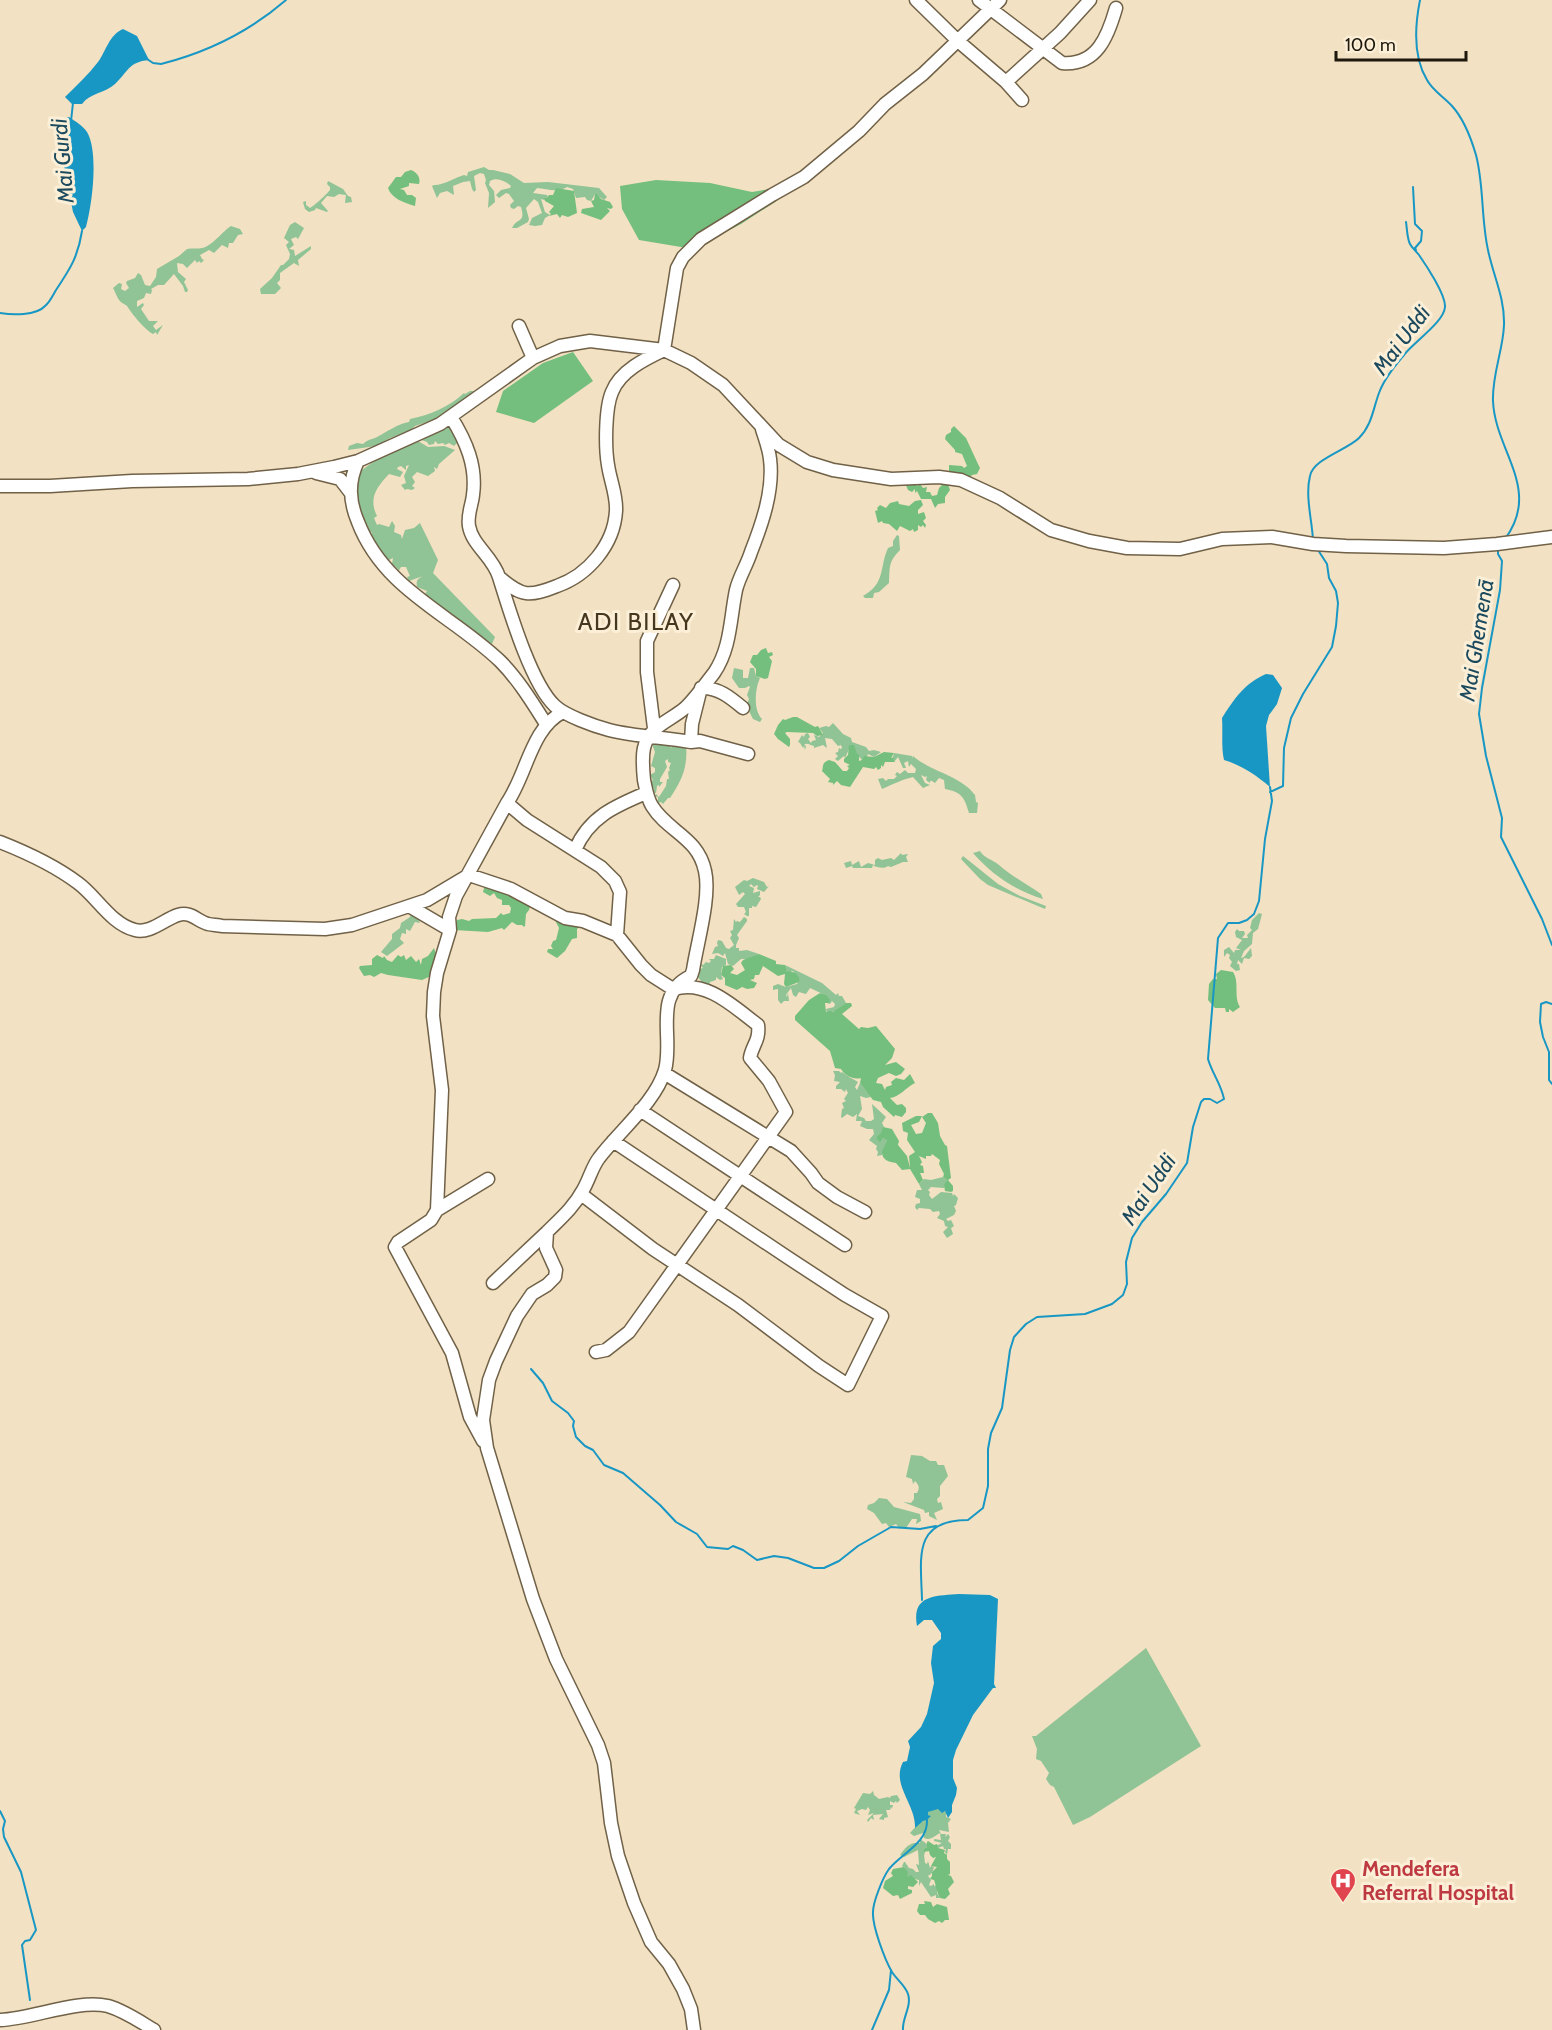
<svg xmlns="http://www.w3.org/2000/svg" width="1552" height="2030" font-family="Cabin,sans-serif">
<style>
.green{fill:#90c395}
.forest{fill:#74bf7d}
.water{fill:#1897c4}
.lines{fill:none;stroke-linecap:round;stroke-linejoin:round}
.stream{stroke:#1897c4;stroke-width:2}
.minor-casing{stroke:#706147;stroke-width:15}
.minor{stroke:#fff;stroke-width:12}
.labels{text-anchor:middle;stroke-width:6;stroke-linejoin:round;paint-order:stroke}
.health-label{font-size:21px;font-weight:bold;fill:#be3a42;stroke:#fcefd7;text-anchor:start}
.water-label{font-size:22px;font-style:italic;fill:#1b495d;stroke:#fcefd7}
.quarter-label{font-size:24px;letter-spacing:1.5px;fill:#46381f;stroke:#fcefd7}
</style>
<rect width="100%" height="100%" fill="#f2e1c3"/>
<path class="green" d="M484,167L489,170H493L510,174L524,183L548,182L599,188L607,197L604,200L595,194L591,201L587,200L585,197L576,198L573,189L567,187C558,193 547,189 537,188L533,193L547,195L548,197L544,200L541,199L545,212L550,215L545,218L542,225L535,226L529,225L532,218L542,213L538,202L534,199L526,208L529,219L528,222L517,228H512C517,217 526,224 521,207L518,206L514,209L511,208L510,205L514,201L509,194L506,193L499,198L496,195L501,190L510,188L511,186C505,181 497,177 490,181L489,185L494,191L495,202L488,208L489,193L485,183L486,180L484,174L480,173L474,176L476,190L474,192L472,189L470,181L463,182L453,186L454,195L447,191L440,193L437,198L432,186L434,185C441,186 457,177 464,175L467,176L468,172Z
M328,181L343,189L348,196L351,197L352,202L345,203L346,195L339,194L334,197L327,196L321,203L328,211L327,212L316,208L315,210L309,212L305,209L303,202L306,201V205L310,208C314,206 327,194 330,190V187L327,184Z
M295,222L304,228L298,239L296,237L291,239L294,245L289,249L294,250L295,256L311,246V249L298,260L299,266L294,263L280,273V280L277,283L281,288L275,294H261L260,289L272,278L281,265H283L289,259L290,254L286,245L289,242L284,238L290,225Z
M231,226L240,229L243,234L238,235L233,243H229L228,248L222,245L214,253L209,250L200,255L202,259L204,260L201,263L199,261L197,263L195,260L187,268L183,264L177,263L178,272L186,279L184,282L188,290L187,292H185L183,286L174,274L164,285H158L151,289L152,290L151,294L146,293L144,298L137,301V307L143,303L144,305L141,309L149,321H158L153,326L156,330L163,325L157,335L156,332L153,334C145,330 132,314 127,306C125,304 121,303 120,301C117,298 115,291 113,288L119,283L122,284L121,289L125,291L129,288L126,283L127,281L135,278L138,273L141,275L145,285L150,286L156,277L157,269L179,256L187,249C192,248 198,249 202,248C211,247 223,231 231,226Z
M470,391H474L463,403L436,419L415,426L411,430L390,438L376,446L348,450L349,446L357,443L363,444C368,439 371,440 377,437C387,432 397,424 409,422L410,419C430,415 449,407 464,393L465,394Z
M445,427H449L458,442L454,446L449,443L445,445L443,443L438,444L435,441L434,444L429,445L427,442L419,439Z
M418,441L428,447L444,446L455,450L439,464L437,469L434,467L435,471L428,476L417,472L412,477L415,482L412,486L415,488L412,490L407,489L405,490L401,485L406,483L404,476L409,465L406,466V470L401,466L398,467L397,469L403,472L400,477L389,474C377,487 368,498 377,516L374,518L377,525L379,524L389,527L392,521L395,526L394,532L401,535L402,539L405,530L414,528L420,523L438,560L433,573L495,637L492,644L424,596L427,591L417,587C416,581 417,579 423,576L409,581L407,577L410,576L406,567H401L398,572V569L392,564L393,558L389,560L380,553L371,536L372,532L367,535L357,499L358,473L381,456Z
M897,535L899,536L900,550C888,562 890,567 889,583L879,592L874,593L873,598H865L863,596C886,583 879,568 888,548L893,546V541Z
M734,668L743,670V678H748L750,668H754L756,676L760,678C755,689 753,710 762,719L760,722L753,719L748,709L750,705L747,704L749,699L747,695L750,687L749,686L745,688H739L732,678Z
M833,723L843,734L851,738L852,742L866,747L869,751L874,750L881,752L874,757L868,754L867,757L862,760L850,747L845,758L844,756L838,761L835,759L838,756L835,753L838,752L839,748L841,749L842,748L841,745L838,746L832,739L825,738L827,748L823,745L814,748V746C810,745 807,742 804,745L806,746L805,750L804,746L803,748L800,743L798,742L802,735L804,737L805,734L808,733L810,737L808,739L811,743L812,741L816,740L814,735L819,737L823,733L819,728L826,726L829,727Z
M653,740L670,745L671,748L673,745H686C688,767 682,780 670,798H668L663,804L661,802L658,803V797L655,796L656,794L659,797L666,786L667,779H669L668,772L670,770L669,768L671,763L668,762V759L665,761L667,767L660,779V782H663L659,787V785L657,786L656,793L652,792L654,789L650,782L653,780L650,775L655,772V768L651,766L655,752L652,744Z
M894,753L912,756V758L913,756C931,772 960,775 975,795L976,802L978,803L977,813H969C964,795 960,792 945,789L944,780L939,778L935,783L932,781H930V783L926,780L927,776L925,777L921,775L925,783L930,785L923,788L913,777C904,779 893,784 882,789L878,779L883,778L886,781L888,779H894L897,776L895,775L897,772L900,774L905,770L908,773H915L916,769L911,764L909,767L908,761L904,763L906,768H903L898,757L894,762L891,758L893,757Z
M980,851C985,859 992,859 999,865C1011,876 1027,884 1041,894L1043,899C1016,891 991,874 973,853Z
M901,853L902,855L908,854L906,857L908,862H903L891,867L888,866C885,869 877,868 873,865L872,868H853L852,866L846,868L844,863L851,861L852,865L859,861L861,867L868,863L875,865V860L878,858L882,860L891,858L894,860Z
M963,856L998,884L1020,896L1046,906L1045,909L988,885L980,879L961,859Z
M753,878L764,882L767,887L769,886L764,892L757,889L758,886L757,885L754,887L751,884L749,886L754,888L753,893L760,891V895L758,897H760L761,899L756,907L752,906V908H749V916H747L744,914L746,912L744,907H738L736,904L745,894L743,892L739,895L735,887L744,880L747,881Z
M1259,913L1262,914L1258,929L1253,933L1252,944L1244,951L1241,958L1244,957L1251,948L1252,956L1249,959L1244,958L1242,964L1238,960L1237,964H1239L1240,970L1236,971L1230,966L1232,962L1229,958L1230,955L1227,953L1224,957V950L1229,947L1234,953L1235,950H1241L1236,948L1242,940L1236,937L1235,932L1237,929L1239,931H1244L1245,934L1242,938H1248L1247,935L1252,930L1250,928L1252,920Z
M411,914L418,919L420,923L415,922L410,931L406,929V934L402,933L400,939L404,943L387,956L381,952L392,939V934L400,928L401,923L410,917Z
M744,917L747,919V921L737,935L739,938L736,945V948H739V951L747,950L759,954L748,959H741L733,966L728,964L725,953L723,956L718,953L712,954L715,947L718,946L717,943L718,940L722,941L726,948L729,949L734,945L730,938L732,935L730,931L733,930L734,919L736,922L737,921L740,922Z
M716,955L726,959V965L722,967L721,975L723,979L720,980L716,977V980L710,982L709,986H705L697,976L699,966L701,967L700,969L703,968L700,964L703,965L706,962L709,963L711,961L709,959H714Z
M785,965L822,983L836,995L838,993L839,996H842L846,1003L836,1011L827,1013L826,1009L834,1007L835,1004L832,1001L830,1004L827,1003H829L825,995L810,988L806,994L799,992L796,997L793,995L791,988L786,995L787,997L788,993L789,1001H784L781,1004L778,1000V989L773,990V986L778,984L786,987L797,984L800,979L793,971L785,973L787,969Z
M833,1071H839L841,1073L842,1072C847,1076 853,1079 858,1082L855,1087L857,1090L860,1083L871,1097L866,1098L860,1096L862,1109L858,1116L864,1118L866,1121H871L874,1119L872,1104L886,1117L882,1123L884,1127L882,1133L877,1136V1139L886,1138L887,1140L882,1155L877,1156L878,1152L876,1149L877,1146L869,1140L874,1134L873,1129H867L860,1126L862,1121H856L857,1114L853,1117L847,1114L842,1118L841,1117L842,1109L844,1108L842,1103L846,1101L844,1099L848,1093L846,1089L845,1092L841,1089H836V1086L840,1082L834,1081L835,1075Z
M943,1177L947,1180L944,1188L931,1187L928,1190L930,1192L929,1195L932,1199L941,1192L952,1193L953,1196L954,1194L958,1198L956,1205L954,1206L956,1211L954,1215L946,1219L948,1221L951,1220L954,1226L951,1228L953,1234L947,1238L943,1232L948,1227L945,1226L944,1221L937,1218L940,1214L939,1211L933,1212L930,1209L919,1208L917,1210L915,1207L916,1204L920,1203V1199L915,1197L917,1190H922L919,1184L924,1179L931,1180Z
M911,1455L922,1456L930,1461H936L938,1465H944L948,1476L940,1486V1496L937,1499L938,1503L941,1502L943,1509L934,1513L937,1520L929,1516V1512L925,1513L924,1510L903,1502L911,1503L914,1499V1493H917C920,1488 919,1485 915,1481L913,1484L912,1479L906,1477Z
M879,1498L887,1499L894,1507L920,1514L921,1521L916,1524L917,1519H912L906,1528L901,1527L900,1529L896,1524L889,1527L886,1523L882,1524L874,1513L867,1509L868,1505L874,1503Z
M1146,1648L1201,1746L1090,1817L1073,1825L1054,1787L1050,1785L1046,1779L1049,1773L1041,1761L1036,1759L1037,1749L1032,1736H1036Z
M873,1791L874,1795L879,1799L888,1797L890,1798L891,1796L897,1795L900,1800L897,1803L896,1801L894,1803L890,1801V1805H893L892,1809L891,1807L890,1810H886L888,1817L884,1818V1820L879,1819L883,1814L873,1815L874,1820L871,1818L868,1822L867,1820L874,1813L868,1815L870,1810L868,1807L866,1810L862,1809L857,1811L860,1815L854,1813L856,1809L854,1808L863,1793L870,1794Z
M937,1808L946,1812V1817L951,1819L948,1823L949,1832L939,1830L941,1834H946L945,1837L948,1834L950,1837L948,1841L951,1844V1849H948L947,1855L945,1852L946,1849H944L943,1846L938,1848L936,1846L942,1843L934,1841V1839L941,1840L940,1833C934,1836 931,1841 924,1838L923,1833L914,1836L910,1833L918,1824L929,1818L930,1816L928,1815V1812Z
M920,1839L927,1844V1847L923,1849L925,1853L924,1855L925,1863L927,1864L928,1861L930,1868L931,1866L934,1867L932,1873L928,1876L931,1880L929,1885L931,1886L934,1884V1886L937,1885V1893L940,1898H936V1895L931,1897L921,1882L919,1886V1880L906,1877L905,1868L902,1866L904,1862H905L909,1868L913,1869L916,1872H919L916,1864L919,1865L918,1850L904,1857L900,1855C906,1847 910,1842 920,1843Z"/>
<path class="forest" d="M411,170C417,172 421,178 419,184L409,183V186L400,189L404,190L407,195H412L416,198L415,206C404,203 391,198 388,188L396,177H401L405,172Z
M656,180L710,183L752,192L770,189L778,200L741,224L693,249L639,240L622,209L620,186Z
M556,188L574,191L577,213L568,217L562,215L560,218L557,214L549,216L551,214L549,212L554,206L545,201L544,198H547L549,195H553Z
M595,194H597L601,199L610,202L613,207L611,209L607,208L610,211L601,220L581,213L582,209L594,207L591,201L594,200Z
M573,352L593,381L534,423L496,412L503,391L543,363Z
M954,426L966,438L978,464L980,468L977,474L972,475L968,480L949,473V465L962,466L964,468L967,466L962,454L955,452V450L945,439L946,435L951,432V429Z
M905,483H916L917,486L920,484L923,488L927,487L926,492H930L932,496L937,495L939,488L943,484H948L950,490L945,497V503L938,504L935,508L931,499H921L917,491L915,493V489L912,492L908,490Z
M921,500L923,505L918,510V514L924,512L926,518L923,521L926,525L925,528L923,525L921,527L918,525V530L914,532L913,529L910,531L900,526L897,531L889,524L883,523L882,521L878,523L875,511L878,510L877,508L880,505L886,508L890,503L898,501L899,504L909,506L915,501Z
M766,648L768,653L772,652L773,655L769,657L772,661L768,678L765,679L756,676V669L750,662L753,655H757L761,650Z
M793,717H797L815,727L818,726L823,735L817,736L813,733C804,733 796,732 787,732L785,733L790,739V745L789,747L778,739L774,734L778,725L783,719L785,720Z
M849,745H854L857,754H859V761L862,760L864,756L874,757L884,752L894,753L891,758H894L893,760L895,762H885L883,767L881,765V768L878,770L876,767L874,769L863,767L850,787L841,785L837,781L833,785V783L828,782L830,779L822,771C824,766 821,763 829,760L835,762L843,771H847L849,768L847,766L850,765L844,762V759L848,755Z
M490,886L530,906L529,910L526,914L525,926L524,927L522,925H517L512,922L504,930L502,928L488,932L454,930L457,920L462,919L469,921L472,919L496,918L501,913L503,915L510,913L511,908L509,905H502V900L497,898L494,893L490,896L483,892L484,888Z
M556,919L580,926L577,929V938L572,939L565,951L557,958L547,952L548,949H553L551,946L553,941L556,940L559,928L555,920Z
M434,948L437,957L431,976L422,980L388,975L381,973L374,977L370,975L364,976L359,968L360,966L372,965V959L377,955L383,958L384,956L387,960L392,962L398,955L401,957L404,955L406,960L411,956L416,962L419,959L421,965L422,959L428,956Z
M759,954L776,961V964L785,965L787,969L786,972L789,971L796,973L800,979L799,982L786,987L784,984L785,974L778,976L763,966L759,975H755L754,979L750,980L757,983L754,988L747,989L742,987L737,990L725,985V978L721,975L723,966L731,965L734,969L730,973L737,975L745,970L741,963L743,960Z
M1221,970L1233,972C1240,983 1233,996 1240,1007L1233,1012L1229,1009V1012H1226L1225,1008H1215L1208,1000L1209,984L1213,979H1217L1216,974Z
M820,993L826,995L830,1000L829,1003H825L826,1012L831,1011L833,1012L846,1003H851L852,1006L842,1014L859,1029L861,1027L868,1028L876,1026L895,1049L892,1058L885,1065L896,1062L905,1069L901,1074L896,1076L889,1073L878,1078L876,1083L882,1084L885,1090L886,1087L892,1085L891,1082L896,1078L904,1080L910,1074L915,1083C906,1087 900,1097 890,1098L897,1105L902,1104L906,1108V1112L902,1117L895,1115L894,1117L883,1107L881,1102L873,1100L860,1083L861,1078C854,1080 845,1076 841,1069L835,1068L830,1051L795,1020V1016L809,1000Z
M928,1113H932L938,1123L940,1136L945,1145L947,1146L951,1178L948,1180L953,1186V1191L951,1192L945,1191L944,1185L947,1180L943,1177L944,1174L939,1164L940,1160L932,1154L931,1156H926V1159L919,1156L922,1162L920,1165L923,1166L924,1173H920L923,1180L919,1184L910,1169L902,1170L896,1163C889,1162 882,1160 882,1152L887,1140L883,1138L880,1142L877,1139V1136L881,1133L883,1127L892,1129L899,1141L898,1145L907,1156L910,1168L909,1156L915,1152L907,1140L908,1133L903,1131L902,1123L916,1116H922L919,1122L911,1125L916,1134L922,1133L926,1123L922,1117Z
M928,1841L934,1845L937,1844L938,1848L945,1850L944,1853L947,1855V1859L950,1862V1874L948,1875L951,1876L954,1882L948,1889L950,1894L945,1899L940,1898C937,1893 936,1885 934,1880L930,1879L932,1876V1872L937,1867L931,1866L936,1857L933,1858L930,1855L929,1851L924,1852L923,1849L927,1847V1842Z
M904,1867L908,1872L907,1877L911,1875L918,1882L913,1887L908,1886V1889L912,1890V1893L900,1899L898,1895L893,1896L883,1888L885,1881L893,1876L891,1873L893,1869Z
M924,1901L931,1902L933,1907L937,1904L947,1907L949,1920H945L942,1923L939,1921L935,1923L928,1919L925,1915H920L917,1911L919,1904H925Z"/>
<path class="water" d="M123,29L137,36L149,60C128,62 128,72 115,84C105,93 90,93 82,104H72L65,97C76,86 88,75 98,62C106,51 109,35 123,29Z
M69,117C76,122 82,125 87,132C99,152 92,206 86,227L82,231L73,212L63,162L56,149L57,136L63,137L66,135L65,131L67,121L66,118Z
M1266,674L1273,675L1282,688L1277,704L1269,715L1266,726L1270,787C1256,775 1241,765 1224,760C1221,747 1223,732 1222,718C1234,699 1245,683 1266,674Z
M959,1594L990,1595L998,1599L994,1684L996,1688H993L973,1715L956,1750L953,1760V1778L957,1788L956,1795L952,1805V1812L948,1818L945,1811L942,1813L938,1809L928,1812V1815L931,1816L927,1820L923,1821L915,1828C916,1804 891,1785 903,1762L907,1761L910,1747L908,1741L921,1727L927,1714L934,1683L931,1663L933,1646L941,1639V1633L932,1620H924L917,1626C911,1594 937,1596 959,1594Z"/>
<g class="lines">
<path class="stream" d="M1420,0C1415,25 1413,57 1427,80C1433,91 1444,97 1452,106C1464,119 1471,138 1476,155C1484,185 1481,219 1488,250C1493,275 1505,298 1504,325C1503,351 1492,374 1493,401C1495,451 1542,489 1505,539
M147,59L153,63L161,64C208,52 249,32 286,0
M71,121L73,103
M1413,187L1415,224L1422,231L1421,241L1415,248L1416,250
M0,313C12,315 36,316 45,306C50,302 53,295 56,290C70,269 78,257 82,231
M1313,540C1312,520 1305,496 1310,476C1313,459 1347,450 1359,438C1372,425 1373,409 1379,393C1384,379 1395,366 1404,355C1414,342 1444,322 1445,307C1446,295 1426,265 1419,255C1416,251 1412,248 1410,244C1407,238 1407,228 1406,222
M1498,548V554L1502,561L1500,590L1482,688L1479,714L1486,756L1502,818L1501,837L1542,919L1552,945
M1270,792L1283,786L1284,748L1291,718L1303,694L1332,647L1336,626L1338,603L1336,591L1329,578L1327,564L1318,550
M1552,1004L1546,1002L1541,1004L1540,1022L1543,1037L1549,1052V1080L1552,1084
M531,1369L543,1383L552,1401L568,1413L574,1421L573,1426L576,1437L585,1446L593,1450L604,1465L623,1473L660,1505L676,1522L697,1534L707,1547L728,1549L733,1546L743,1550L757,1560L774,1556L788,1558L814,1568H824L839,1561L858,1546L891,1527L920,1529L936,1526
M922,1600C921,1558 912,1520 968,1520L983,1508L988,1486V1449L991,1433L1002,1408L1010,1350L1014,1337L1026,1324L1037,1317L1085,1314L1112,1304L1123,1295L1127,1284L1126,1262L1132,1238L1142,1222L1166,1194L1187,1163L1193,1127L1201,1102L1204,1099H1210L1217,1103L1224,1099C1221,1084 1212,1073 1208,1059L1218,938L1228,923H1239L1247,920L1254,914L1259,901L1265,839L1272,801L1270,787
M0,1811L5,1821L3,1829L4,1837L21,1872L36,1930L30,1940L25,1941L22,1945L30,2000
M872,2030L889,1990L891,1970
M903,2030C902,2018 912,2006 908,1994C905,1985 897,1980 892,1972C885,1960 872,1926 873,1912C873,1902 883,1877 889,1869C902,1853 928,1843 927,1820"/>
<defs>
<path id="minor" d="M916,0L958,41L1006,82L1022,100
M979,0L1062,63C1097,66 1108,36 1116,8
M1006,82L1060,33L1090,0
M519,326L533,358
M451,417C466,441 477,466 473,495C472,505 467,515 469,526C472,545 493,557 499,577C509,609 531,684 555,706C566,716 594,726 609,730C636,737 664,737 691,742L700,741L748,754
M358,461C348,482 349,501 358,522C384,590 451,614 500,661C518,679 532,702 546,724
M316,473L340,479L350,492
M0,486H50L132,481L248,479L298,474L334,467L358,461L440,424L533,358L560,346L590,341L664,350L691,363L723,385L779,445L807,462L833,470L891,479L939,477L961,480L1000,498L1051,530L1089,541L1127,548L1180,549L1222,539L1272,537L1313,544L1346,546L1444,548L1497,544L1552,537
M499,577C522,597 529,597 557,586C588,575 614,545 616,511C617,495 610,480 608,465C605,448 605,408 612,392C620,371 645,359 664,350L677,268L683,257L701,239L772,195L804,177L859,131L885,104L923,74L1000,0
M654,728L647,672V641L673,585
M691,742L692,724L701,688C718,687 731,698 743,708
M507,803L527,820L601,867L615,881L620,892L617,935L641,965L651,975L673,989
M0,842C28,853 54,865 78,883C97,897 111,924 135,930C150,934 165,919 178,915C191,911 197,921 208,924C213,925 218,925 222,926L325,929L352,925L427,900L469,875L511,889L565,918L583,921L617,935
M575,850C589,817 615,806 646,793
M409,906L450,930
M664,1073L791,1151L811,1173L818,1183L837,1197L865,1212
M640,1110L845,1245
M581,1194L653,1249L738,1305L819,1366L848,1385L882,1316L845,1295L787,1257L613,1141
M437,1210L488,1179
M493,1283L547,1232
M596,1352L606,1350L629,1332L786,1112L769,1081L750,1058C752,1045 760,1041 758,1025C734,1007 706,979 674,989
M483,1441L470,1417L452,1353L395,1247L398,1242L431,1220L437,1210L442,1090L433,1016L434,992L437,973L450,930L449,917L456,896L507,803C527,774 531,728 563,712
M0,2020C32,2019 77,1999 108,2006C125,2011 139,2021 154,2030
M694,2030L691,2009L683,1989L669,1964L651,1942L634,1903L618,1856L611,1823L604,1763L598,1745L556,1659L533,1599L487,1448L483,1420L489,1380L496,1361L517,1316L532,1294L547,1285L555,1277L556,1270L546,1248L547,1232C560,1219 574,1207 583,1190C589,1180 592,1167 599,1158C619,1131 655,1103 665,1070C674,1037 652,994 691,976L693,970C697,943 711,897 705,871C698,837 668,832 652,806C647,798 646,789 644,780C643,770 642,757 644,748C649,726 670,721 685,708C694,700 706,683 714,673C731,648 730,619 736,590C739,577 747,565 751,552C762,524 774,490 770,459C769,449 765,439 762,429"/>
</defs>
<use href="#minor" class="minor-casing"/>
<use href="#minor" class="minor"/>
</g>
<defs>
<symbol id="hospital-pin" viewBox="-11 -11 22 30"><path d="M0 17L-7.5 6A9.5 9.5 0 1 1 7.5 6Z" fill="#e0444e" stroke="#fcefd7"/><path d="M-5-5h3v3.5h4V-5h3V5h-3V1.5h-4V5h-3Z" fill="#fff"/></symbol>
</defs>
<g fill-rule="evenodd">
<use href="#hospital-pin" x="1328" y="1866" width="30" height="40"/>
</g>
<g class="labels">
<g class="health-label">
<text x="1362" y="1876">Mendefera<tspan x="1362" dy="24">Referral Hospital</tspan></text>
</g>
<g class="water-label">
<text transform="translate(62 161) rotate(-95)" y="8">Mai Gurdi</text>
<text transform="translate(1401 340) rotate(-53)" y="8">Mai Uddi</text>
<text transform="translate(1476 640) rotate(-81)" y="8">Mai Ghemenā</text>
<text transform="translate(1148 1189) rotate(-56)" y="8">Mai Uddi</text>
</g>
<g class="quarter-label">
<text x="636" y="630">ADI BILAY</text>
</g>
</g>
<path d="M1336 51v9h130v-9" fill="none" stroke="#1d170c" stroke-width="3"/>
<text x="1345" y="51" font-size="18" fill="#1d170c" stroke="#fcefd7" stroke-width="4.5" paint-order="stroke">100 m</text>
</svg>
